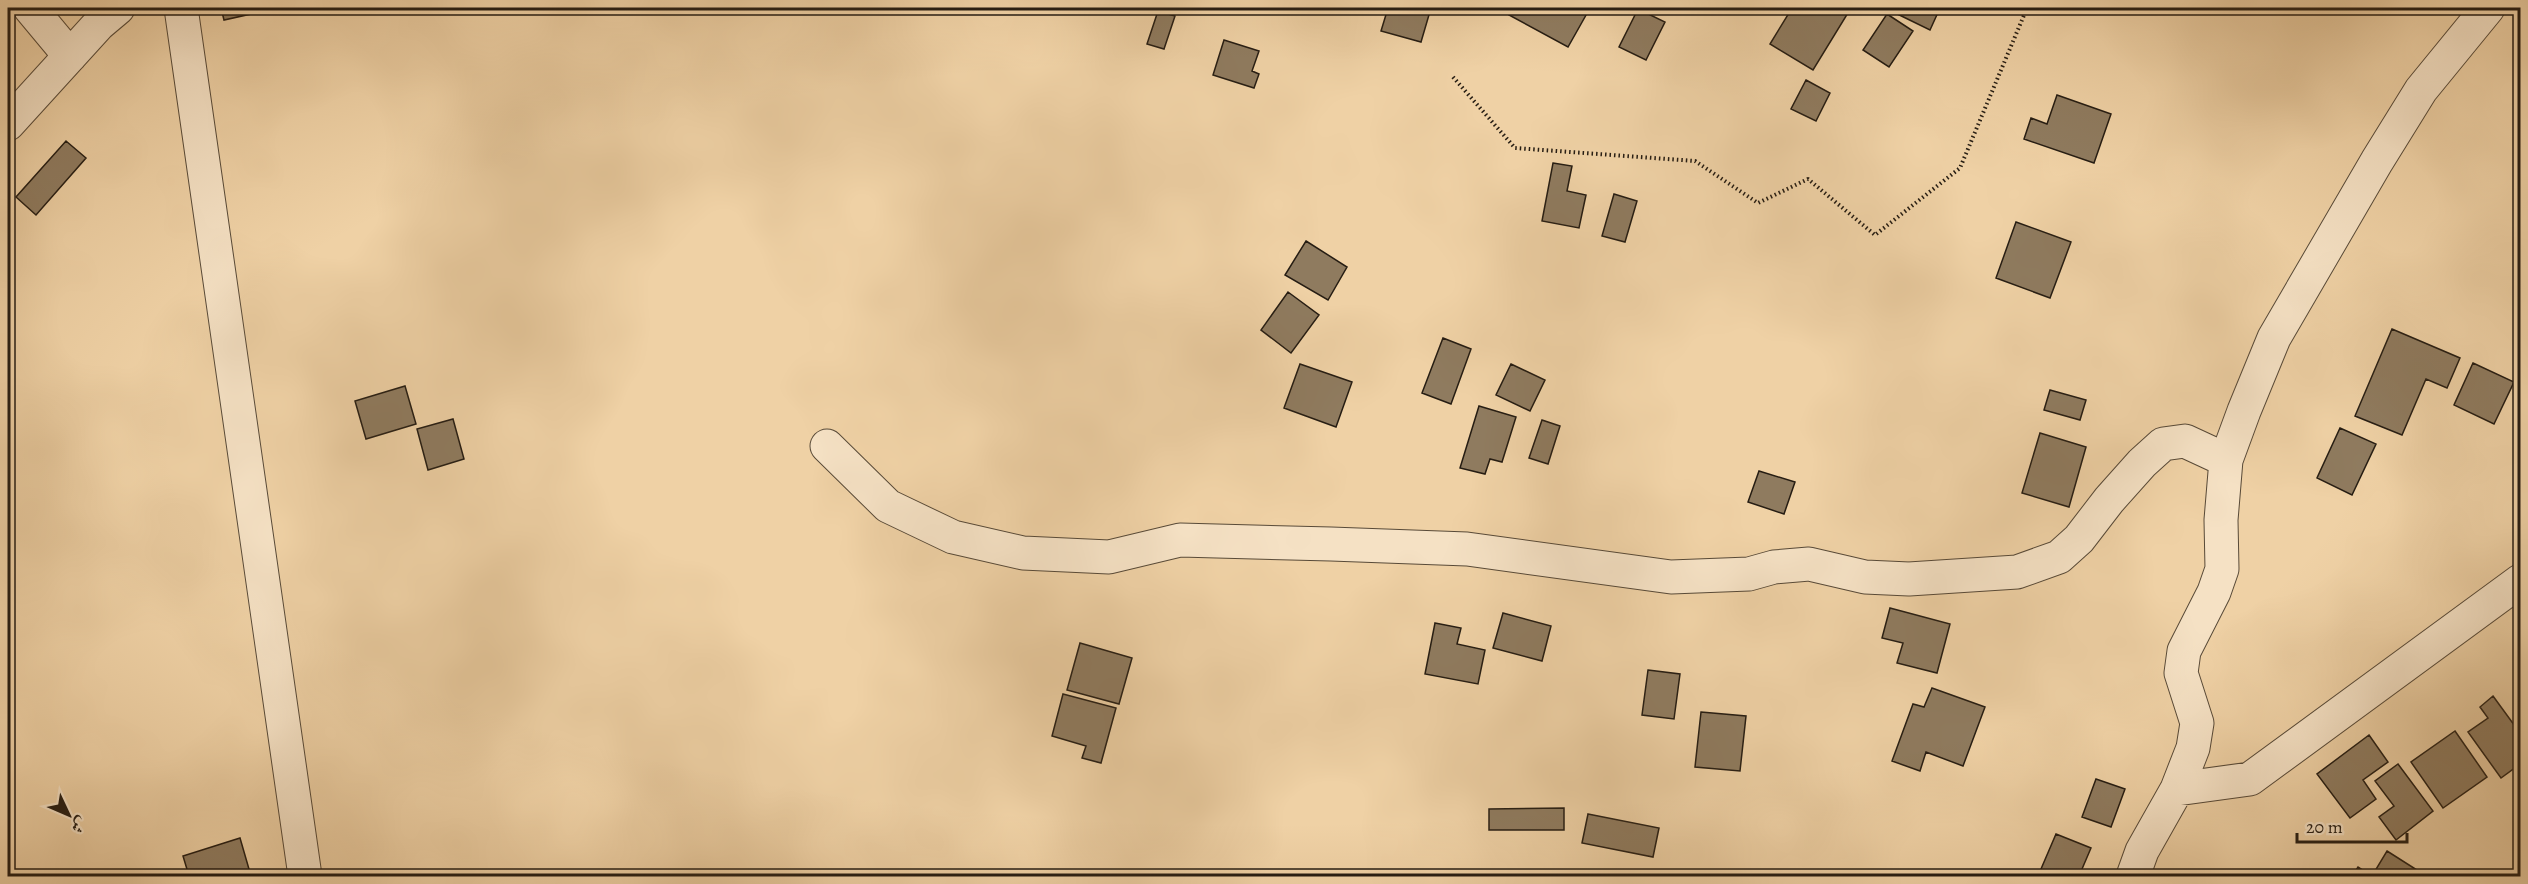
<svg xmlns="http://www.w3.org/2000/svg" width="2528" height="884" font-family="Alegreya,Amiri,serif">
<style>
.building{fill:#8f7b5f;stroke:#261d13;stroke-width:1.5}
.lines{fill:none;stroke-linecap:round;stroke-linejoin:round}
.minor-casing{stroke:#584a38;stroke-width:35}
.tertiary-casing{stroke:#584a38;stroke-width:35}
.path{stroke:#261d13;stroke-width:4;stroke-dasharray:1.5 3;stroke-linecap:butt}
.minor{stroke:#f5e1c4;stroke-width:33}
.tertiary{stroke:#f5e1c4;stroke-width:33}
</style>
<rect width="100%" height="100%" fill="#efd1a5"/>
<filter id="stains"><feTurbulence type="fractalNoise" baseFrequency=".00333" numOctaves="4"/><feColorMatrix values="0 0 0 0 .2 0 0 0 0 .09 0 0 0 0 .02 0 0 0 .5 -.17"/></filter>
<radialGradient id="worn" r=".72"><stop offset=".6" stop-color="#630" stop-opacity="0"/><stop offset="1" stop-color="#630" stop-opacity=".3"/></radialGradient>
<path class="building" d="M221,8H278L224,20Z
M1388,8H1431L1421,42L1381,31Z
M1514,8H1590L1568,47L1509,15Z
M1792,8H1851L1813,70L1770,44Z
M1885,8H1940L1930,30Z
M1638,9L1665,22L1646,60L1619,47Z
M1158,11L1175,16L1164,49L1147,44Z
M1887,14L1913,31L1889,67L1863,50Z
M1224,40L1259,51L1252,71L1259,74L1254,88L1213,75Z
M1806,80L1830,93L1816,121L1791,109Z
M2057,95L2111,114L2094,163L2024,139L2031,118L2047,124Z
M66,141L86,158L36,215L16,197Z
M1553,163L1572,166L1567,191L1586,195L1579,228L1542,221Z
M1614,194L1637,201L1625,242L1602,236Z
M2016,222L2071,242L2050,298L1996,278Z
M1306,241L1347,267L1328,300L1285,275Z
M1288,292L1319,315L1291,353L1261,330Z
M2392,329L2460,358L2447,388L2426,379L2402,435L2355,416Z
M1443,338L1471,349L1451,404L1422,393Z
M2473,363L2514,382L2494,424L2454,405Z
M1300,364L1352,382L1336,427L1284,408Z
M1511,364L1545,380L1530,411L1496,395Z
M405,386L416,424L366,439L355,401Z
M2050,390L2086,400L2080,420L2044,410Z
M1479,406L1516,417L1502,462L1490,459L1485,474L1460,468Z
M453,419L464,459L428,470L417,429Z
M1542,420L1560,426L1548,464L1529,458Z
M2340,428L2376,444L2352,495L2317,478Z
M2040,433L2086,447L2069,507L2022,493Z
M1759,471L1795,482L1784,514L1748,502Z
M1890,608L1950,624L1937,673L1897,663L1903,643L1882,638Z
M1503,613L1551,626L1542,661L1493,648Z
M1435,623L1461,628L1457,644L1485,650L1478,684L1425,674Z
M1080,643L1132,658L1119,704L1067,690Z
M1648,670L1680,674L1674,719L1642,715Z
M1932,688L1985,707L1963,766L1926,752L1920,771L1892,761L1913,704L1924,707Z
M1063,694L1116,708L1101,763L1082,758L1086,746L1052,736Z
M2493,696L2520,733V764L2501,778L2468,732L2488,718L2480,707Z
M1701,712L1746,716L1740,771L1695,767Z
M2455,731L2487,777L2443,808L2411,762Z
M2369,735L2388,762L2363,780L2376,799L2350,818L2317,774Z
M2398,764L2433,811L2396,840L2379,817L2394,806L2375,781Z
M2096,779L2125,789L2111,827L2082,817Z
M1564,808V830H1489V809Z
M1588,814L1659,828L1653,857L1582,843Z
M2056,834L2091,848L2079,876H2038Z
M240,838L251,876H189L183,856Z
M2387,851L2417,870L2413,876H2352L2358,867L2372,876Z"/>
<g class="lines">
<defs>
<path id="minor" d="M30,8L70,56
M8,124L99,24L118,8
M827,446L888,506L953,537L1023,553L1109,557L1180,540L1331,544L1467,549L1671,577L1749,574L1774,567L1809,564L1865,577L1909,579L2017,572L2059,557L2079,539L2109,500L2142,463L2163,444L2185,441L2226,460
M2177,789L2250,779L2520,581
M2133,876L2142,851L2177,789L2193,748L2197,723L2181,673L2184,651L2214,592L2222,569L2221,520L2226,460L2244,411L2274,338L2377,161L2421,90L2488,8"/>
<path id="tertiary" d="M181,8L305,876"/>
</defs>
<use href="#minor" class="minor-casing"/>
<use href="#tertiary" class="tertiary-casing"/>
<path class="path" d="M1453,77L1515,148L1695,161L1758,203L1808,179L1875,235L1960,168L2027,8"/>
<use href="#minor" class="minor"/>
<use href="#tertiary" class="tertiary"/>
</g>
<rect width="2528" height="884" fill="none" stroke="#efd1a5" stroke-width="30"/>
<rect x="9" y="9" width="2510" height="866" fill="none" stroke="#261d13" stroke-width="3"/>
<rect x="15" y="15" width="2498" height="854" fill="none" stroke="#261d13" stroke-width="1.5"/>
<g transform="translate(69 815) rotate(134)" stroke="#f5e1c4" stroke-width="4.5" paint-order="stroke">
<path d="M0-4.5L10 22L0 15L-10 22Z" fill="#261d13"/>
<text y="-9" font-size="16" font-weight="bold" text-anchor="middle" fill="#261d13">ش</text>
</g>
<path d="M2297 833v9h110v-9" fill="none" stroke="#261d13" stroke-width="3"/>
<text x="2306" y="833" font-size="18" fill="#261d13" stroke="#f5e1c4" stroke-width="4.5" paint-order="stroke">20 m</text>
<rect width="100%" height="100%" filter="url(#stains)"/>
<rect width="100%" height="100%" fill="url(#worn)"/>
</svg>
